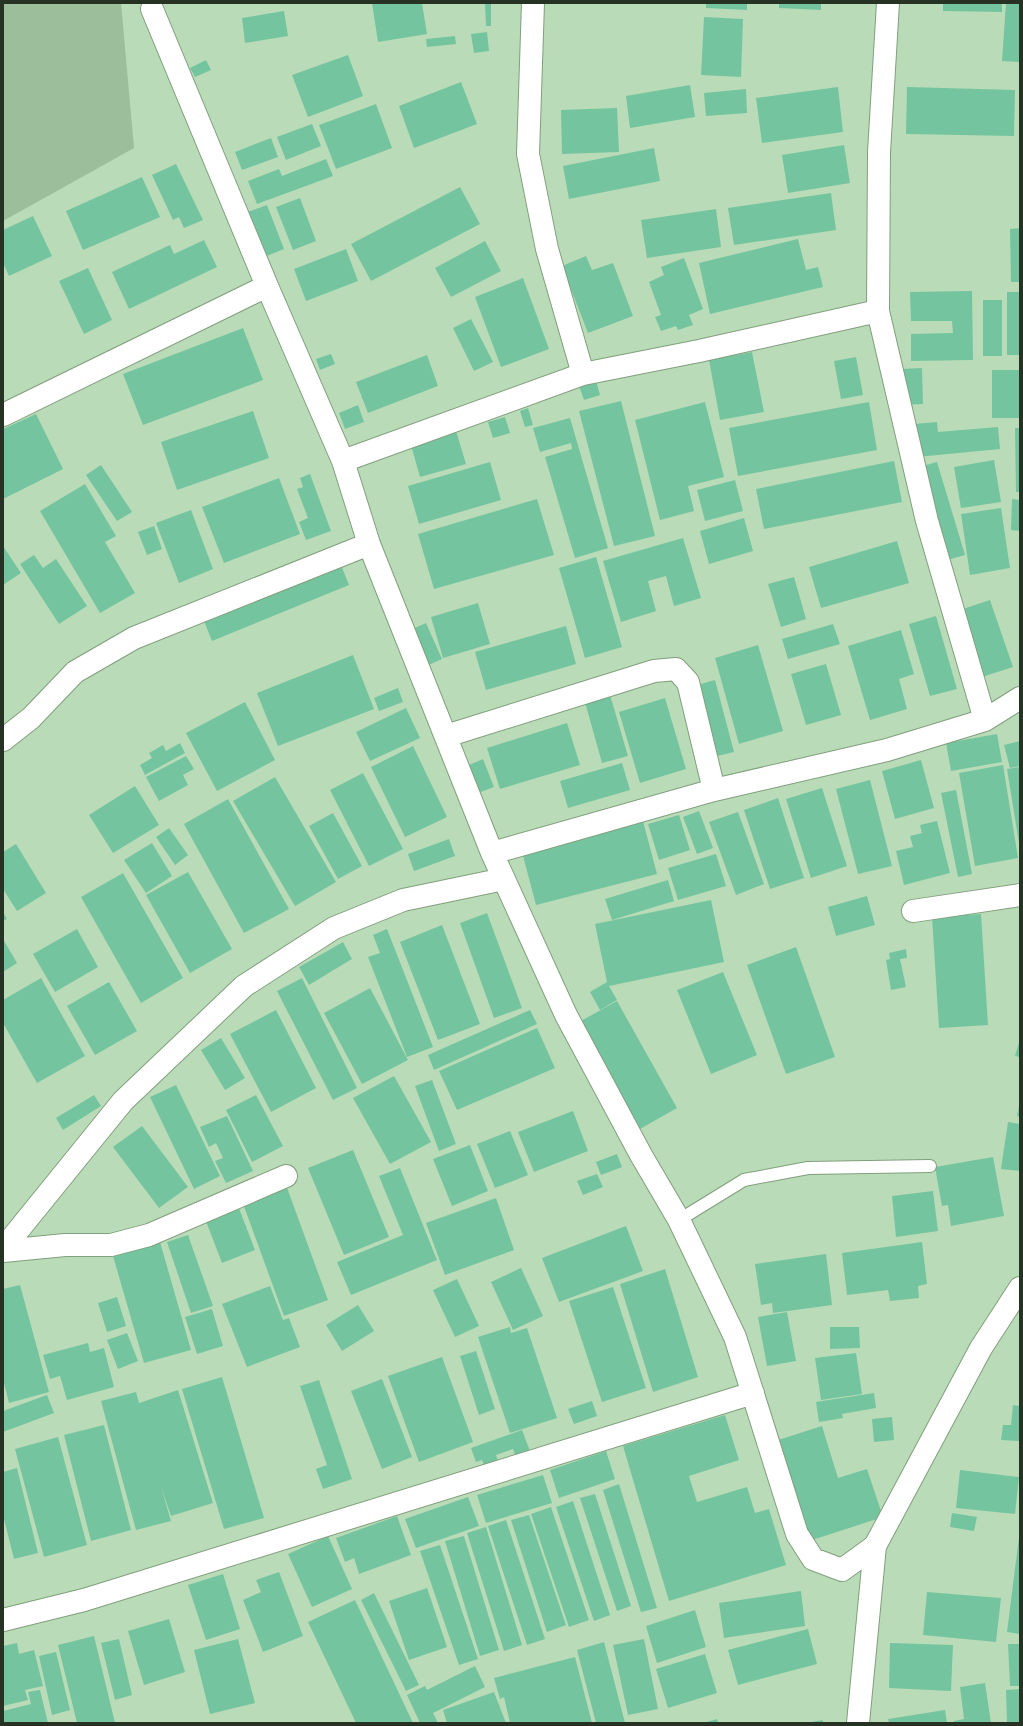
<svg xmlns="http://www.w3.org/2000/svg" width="1023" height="1726" font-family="Karla,sans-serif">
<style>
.green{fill:#9dbe9a}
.building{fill:#74c59f}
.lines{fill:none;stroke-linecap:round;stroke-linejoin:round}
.service-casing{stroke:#809f7d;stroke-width:14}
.minor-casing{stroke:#809f7d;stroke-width:24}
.secondary-casing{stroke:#809f7d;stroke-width:24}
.service{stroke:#fff;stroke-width:12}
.minor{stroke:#fff;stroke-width:22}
.secondary{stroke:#fff;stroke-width:22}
</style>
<rect width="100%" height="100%" fill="#badbb7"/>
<path class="green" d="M3,3H121L134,148L3,221Z"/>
<path class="building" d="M372,3H422L427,34L378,42Z
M485,3H491V26H486Z
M706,3H747V10L706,8Z
M779,3H821V10L779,8Z
M943,3H1002V12L943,11Z
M1006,3H1020V62L1002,61Z
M284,11L288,36L245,43L242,18Z
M704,17L743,19L741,77L701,75Z
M487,32L489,51L474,53L471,34Z
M455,36L456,44L427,47L426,39Z
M348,55L363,96L308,117L292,75Z
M206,60L211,70L195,77L190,68Z
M461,82L477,124L414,148L399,106Z
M690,85L695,117L630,128L626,96Z
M838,87L843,132L762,143L756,98Z
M907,87L1015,90L1014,136L906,134Z
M746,89L747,113L706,116L704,93Z
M376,104L392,148L336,169L319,125Z
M617,108L619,152L562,154L561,110Z
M312,124L321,146L286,160L277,137Z
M271,138L278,157L242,170L235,152Z
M844,145L850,183L788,193L782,155Z
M654,148L660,181L569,199L563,166Z
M326,159L333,176L257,204L248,181L279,169L282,176Z
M176,164L203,220L184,228L179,217L173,220L152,175Z
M142,177L160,217L83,250L66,211Z
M460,187L480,224L371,281L351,244Z
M831,193L836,230L734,245L728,208Z
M300,198L316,241L293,250L276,207Z
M267,205L284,249L262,258L245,213Z
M716,209L721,247L647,258L641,220Z
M33,216L52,256L9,276L3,263V230Z
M1020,228V282H1011L1010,229Z
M798,239L806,270L818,267L823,287L710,314L699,263Z
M204,240L217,267L129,309L112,272L170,245L174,254Z
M485,241L501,271L451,297L435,268Z
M346,249L358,281L306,301L294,269Z
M586,256L592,270L613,263L633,316L588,333L562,266Z
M684,258L703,309L689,315L693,325L678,330L676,326L661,331L655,317L661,315L649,282L664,275L661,267Z
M88,268L112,320L84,334L59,281Z
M523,278L549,349L501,367L475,297Z
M972,291L973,360L911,361V334L953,333L952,321H911L910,292Z
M1007,292H1020V355H1007Z
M983,300H1002V356H983Z
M471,319L493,362L474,371L453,328Z
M243,328L263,380L143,425L123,374Z
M752,352L764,412L720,420L709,360Z
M331,354L335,364L320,370L316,359Z
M427,355L438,386L368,413L356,382Z
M856,357L863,395L841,399L834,361Z
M922,368L923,404L902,405L901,369Z
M992,370H1020V418H992Z
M596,381L600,395L584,400L579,386Z
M621,401L655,536L614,546L579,411Z
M705,402L724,477L688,486L694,511L660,520L635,420Z
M869,402L877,450L738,476L729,428Z
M358,405L364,422L345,429L339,413Z
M528,408L533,425L525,427L520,411Z
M253,411L269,458L177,490L161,442Z
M36,414L63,469L3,499V429Z
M505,417L510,433L493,438L488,422Z
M570,418L608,548L575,558L545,457L572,449L571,443L540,452L533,428Z
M937,422L938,432L998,427L1000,449L917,457L914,424Z
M1015,428H1020V492H1016Z
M456,431L466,464L420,477L411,445Z
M994,460L1001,502L961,508L954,467Z
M894,461L902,502L764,529L756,489Z
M490,462L501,500L419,524L408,486Z
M937,462L965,555L947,560L919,467Z
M101,465L132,512L117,521L86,475Z
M310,474L331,531L306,540L299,522L308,518L297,489L303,487L300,478Z
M279,478L300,534L224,563L202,507Z
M735,480L743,511L705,521L697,490Z
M85,484L116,536L105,542L135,593L100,613L40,511Z
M537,499L554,555L434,589L418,534Z
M1012,499L1020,500V531L1011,530Z
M1001,508L1010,568L970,575L961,514Z
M191,510L213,569L179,583L156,523Z
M744,518L753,551L709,564L700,531Z
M154,526L162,549L147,555L138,532Z
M683,538L701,598L674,606L666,576L648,581L656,611L621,622L603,561Z
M897,541L909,583L821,608L809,567Z
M3,546L21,573L3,585Z
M34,555L43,568L56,559L87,606L59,624L20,564Z
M596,557L622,647L585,658L559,568Z
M341,565L349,585L212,641L204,621Z
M794,577L806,619L781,627L768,584Z
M990,600L1013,667L982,677L960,610Z
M478,603L490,644L443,658L431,617Z
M936,616L957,689L930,696L909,624Z
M426,623L442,659L422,668L406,632Z
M833,624L840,644L788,659L782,639Z
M566,626L576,664L486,690L475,652Z
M901,630L914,674L899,679L907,709L870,720L848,646Z
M758,645L783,731L739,744L715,658Z
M353,655L374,709L278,746L257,693Z
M826,664L841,715L806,725L791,674Z
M715,680L734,752L713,757L694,686Z
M398,688L403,702L379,711L374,698Z
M608,688L628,756L602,763L583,695Z
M665,698L686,769L640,783L619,712Z
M245,702L275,760L217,791L186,733Z
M406,708L420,738L370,761L356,732Z
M567,723L580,765L500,789L487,748Z
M997,734L1002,762L951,771L946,743Z
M1020,741V766L1010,768L1004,745Z
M180,743L185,753L145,775L140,765L152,758L149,753L163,745L166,751Z
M413,746L447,817L405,837L371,767Z
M186,756L194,769L183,775L188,785L159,801L146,777Z
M483,759L494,787L478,793L467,766Z
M921,760L934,808L895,819L882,771Z
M622,763L630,790L568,808L560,781Z
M1003,765L1018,858L975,866L959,773Z
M1020,767V843H1019L1007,769Z
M363,773L403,849L369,866L330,790Z
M275,777L336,882L295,906L233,801Z
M870,780L892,866L858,874L836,789Z
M135,786L159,825L113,853L89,815Z
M822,788L847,866L811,878L786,799Z
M956,790L972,874L958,877L941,793Z
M778,798L804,878L770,889L744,810Z
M228,799L289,909L244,933L184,824Z
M699,811L713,848L697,854L683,817Z
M738,812L764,884L736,895L709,822Z
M333,813L362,866L338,879L309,826Z
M679,815L690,850L659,860L648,824Z
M643,821L657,874L536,905L522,852Z
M937,821L950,873L904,885L896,851L913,847L910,836L922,833L920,825Z
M169,828L188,855L175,865L156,837Z
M449,839L455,856L414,871L408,854Z
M152,843L172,876L146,893L124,860Z
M16,844L46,893L17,911L3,889V852Z
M716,854L726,886L678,900L668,868Z
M188,872L232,949L190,973L146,895Z
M123,873L183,978L141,1003L81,897Z
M668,880L674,901L612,920L605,899Z
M867,896L875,925L836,936L828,907Z
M711,900L724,962L609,986L617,1000L600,1010L590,992L607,982L595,924Z
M3,912L7,919L3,921Z
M487,913L522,1008L494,1018L460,923Z
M981,914L988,1025L939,1028L932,917Z
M442,925L480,1024L438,1040L400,942Z
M77,929L98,967L55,992L33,954Z
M387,929L433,1047L407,1057L368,957L380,953L373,935Z
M3,939L17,963L3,972Z
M343,942L352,959L309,985L299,967Z
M796,947L835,1057L786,1074L747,965Z
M906,949L907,958L900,959L906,987L891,990L886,960L890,959L889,953Z
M723,972L757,1055L711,1074L677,990Z
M41,978L85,1056L37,1083L3,1023V1000Z
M302,978L357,1088L333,1100L277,991Z
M109,982L137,1031L95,1055L67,1006Z
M370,988L408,1060L362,1084L324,1013Z
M617,1001L677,1108L640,1129L579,1022Z
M276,1010L316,1088L271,1112L230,1034Z
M530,1010L537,1024L434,1070L428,1055Z
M537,1028L555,1068L457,1110L439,1071Z
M221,1038L245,1078L225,1090L201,1050Z
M1020,1039V1057L1015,1056Z
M394,1076L431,1142L390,1164L353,1098Z
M432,1080L456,1144L439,1151L415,1086Z
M176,1085L220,1176L194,1189L150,1097Z
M94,1095L101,1106L63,1130L56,1118Z
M256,1095L283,1146L252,1162L226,1110Z
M1019,1106H1020V1117L1017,1116Z
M573,1111L588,1151L534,1172L518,1132Z
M227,1116L253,1171L226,1183L215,1161L223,1158L216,1143L209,1147L200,1127Z
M1008,1122L1020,1124V1171L1001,1169Z
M142,1126L188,1187L159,1208L113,1147Z
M510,1131L528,1175L495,1188L477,1144Z
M470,1145L488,1191L452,1206L433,1159Z
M353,1150L389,1237L344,1255L308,1168Z
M617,1154L622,1167L601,1175L596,1162Z
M993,1157L1004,1216L951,1226L948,1205L942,1206L935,1167Z
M400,1168L437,1260L351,1295L337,1262L403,1235L379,1176Z
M597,1174L603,1187L583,1195L577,1181Z
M286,1185L328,1300L284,1316L242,1201Z
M933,1191L938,1231L896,1237L892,1196Z
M496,1198L514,1250L445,1275L426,1223Z
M237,1203L255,1250L222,1263L204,1216Z
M626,1226L643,1271L559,1302L542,1258Z
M188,1235L213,1306L191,1313L167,1242Z
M160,1242L191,1350L144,1363L113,1256Z
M922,1242L927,1284L918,1286L919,1298L890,1301L888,1290L847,1295L842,1253Z
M826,1254L832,1305L773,1313L772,1303L761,1305L755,1264Z
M521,1268L543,1316L513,1330L491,1282Z
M665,1269L698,1377L653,1392L620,1284Z
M457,1279L479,1326L455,1337L433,1290Z
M20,1285L49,1392L9,1403L3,1379V1289Z
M270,1286L283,1320L289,1318L300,1347L247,1367L222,1304Z
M613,1287L646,1388L602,1402L569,1301Z
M117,1297L126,1326L107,1332L98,1303Z
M358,1305L374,1331L342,1351L326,1325Z
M212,1309L223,1346L197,1354L185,1317Z
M787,1312L796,1361L767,1366L758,1317Z
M510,1327L511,1333L527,1328L557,1418L510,1433L478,1337Z
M830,1327H859L860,1348L830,1349Z
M127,1333L138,1361L118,1369L107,1340Z
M88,1343L90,1352L104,1348L114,1387L67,1400L60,1376L50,1379L43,1355Z
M476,1351L495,1409L479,1415L460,1356Z
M856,1353L862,1394L821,1400L815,1358Z
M442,1357L473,1442L419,1462L388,1376Z
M222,1377L264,1518L224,1529L182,1389Z
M382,1379L412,1457L382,1469L351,1391Z
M319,1380L352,1479L323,1489L316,1469L327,1465L300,1386Z
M178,1390L213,1503L171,1516L161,1487L171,1521L136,1530L101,1401L136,1392L139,1403Z
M874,1393L876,1408L842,1414L843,1418L819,1422L816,1402Z
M47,1395L54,1413L3,1432V1411Z
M592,1401L597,1416L574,1424L568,1409Z
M1013,1405L1020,1406V1441L1001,1440L1003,1425H1011Z
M725,1415L739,1460L689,1476L697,1502L747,1487L755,1513L769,1509L786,1565L669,1601L623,1446Z
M892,1417L894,1440L874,1442L872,1419Z
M104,1425L131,1530L91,1541L64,1435Z
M822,1426L838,1478L867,1469L883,1517L806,1542L775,1441Z
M522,1430L530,1451L515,1455L513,1449L496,1455L498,1461L484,1465L482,1460L476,1462L471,1448Z
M58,1437L87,1545L44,1557L15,1449Z
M606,1451L615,1479L559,1498L550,1470Z
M17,1468L38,1553L14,1559L3,1515V1472Z
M960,1470L1019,1477L1015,1514L956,1508Z
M543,1475L552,1503L486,1523L477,1495Z
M619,1484L657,1608L641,1612L603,1490Z
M595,1494L631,1606L617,1611L580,1498Z
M468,1497L479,1526L416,1548L405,1519Z
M573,1501L610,1615L594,1621L556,1507Z
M551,1507L589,1620L569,1627L531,1514Z
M952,1513L977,1517L974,1531L950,1527Z
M529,1515L566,1625L547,1632L511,1520Z
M397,1516L411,1555L359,1574L354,1558L345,1562L336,1538Z
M506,1520L545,1639L527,1645L488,1526Z
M486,1527L522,1645L504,1651L467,1533Z
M328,1536L352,1589L312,1607L288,1554Z
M464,1536L499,1650L480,1656L445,1541Z
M1019,1537H1020V1634L1007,1632Z
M440,1545L478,1659L459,1665L420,1551Z
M279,1572L303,1636L263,1652L243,1600L261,1592L256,1580Z
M223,1574L240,1629L206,1640L188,1585Z
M427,1588L447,1647L409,1660L389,1601Z
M801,1591L805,1626L724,1638L719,1603Z
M927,1592L1001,1598L996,1642L923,1635Z
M374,1593L419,1685L406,1691L361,1600Z
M355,1600L413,1723H356L308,1622Z
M695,1610L706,1647L657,1663L646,1626Z
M169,1619L185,1672L144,1685L128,1631Z
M808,1629L817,1664L738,1685L728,1650Z
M94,1636L115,1723H77L58,1645Z
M119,1639L132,1695L115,1700L101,1643Z
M238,1639L255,1703L210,1714L194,1650Z
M644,1639L658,1709L628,1715L613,1645Z
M604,1642L625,1723H596L577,1650Z
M17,1643L19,1654L34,1650L43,1686L25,1690L28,1700L3,1706V1646Z
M890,1643L953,1645L951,1691L889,1688Z
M1008,1644H1020V1686H1010Z
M56,1652L70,1710L52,1715L39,1656Z
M705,1654L717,1693L668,1708L656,1669Z
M575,1657L592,1723H510L504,1697L500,1699L494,1678Z
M475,1666L485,1687L433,1713L438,1723H420L407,1695L425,1686L427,1690Z
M985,1683L991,1723H954V1721L964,1719L960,1687Z
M1020,1689V1723H1007L1006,1690Z
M40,1690L48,1723H3V1711L31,1704L28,1692Z
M494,1692L506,1723H447L443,1710Z
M945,1710L947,1723H889L888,1719Z
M717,1719L718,1723H703Z
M823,1720V1723H811V1722Z"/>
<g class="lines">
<defs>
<path id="service" d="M679,1220L744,1180L808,1168L930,1166"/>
<path id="minor" d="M533,3L528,154L547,249L583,374
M888,3L879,152L878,311L927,521L985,720
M152,9L267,286L343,461L369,544L492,853L566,1015L641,1155L679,1220L735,1337L797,1534L813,1559L842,1570L875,1546
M3,415L267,286
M343,461L583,374L699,351L878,311
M446,736L654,671L676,669L688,682L714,790
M3,740L31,718L75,672L134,638L369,544
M492,853L714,790L887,750L985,720L1020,698
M913,911L1020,895
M3,1249L123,1101L244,986L334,928L403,900L504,879
M3,1251L65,1245H111L149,1235L286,1176
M3,1620L84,1600L753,1393"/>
<path id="secondary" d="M858,1723L875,1546L981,1348L1020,1288"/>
</defs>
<use href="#service" class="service-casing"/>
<use href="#minor" class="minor-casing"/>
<use href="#secondary" class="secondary-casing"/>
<use href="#service" class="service"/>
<use href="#minor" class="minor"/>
<use href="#secondary" class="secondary"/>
</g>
<rect width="1023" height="1726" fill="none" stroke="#253224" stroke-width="8"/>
</svg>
